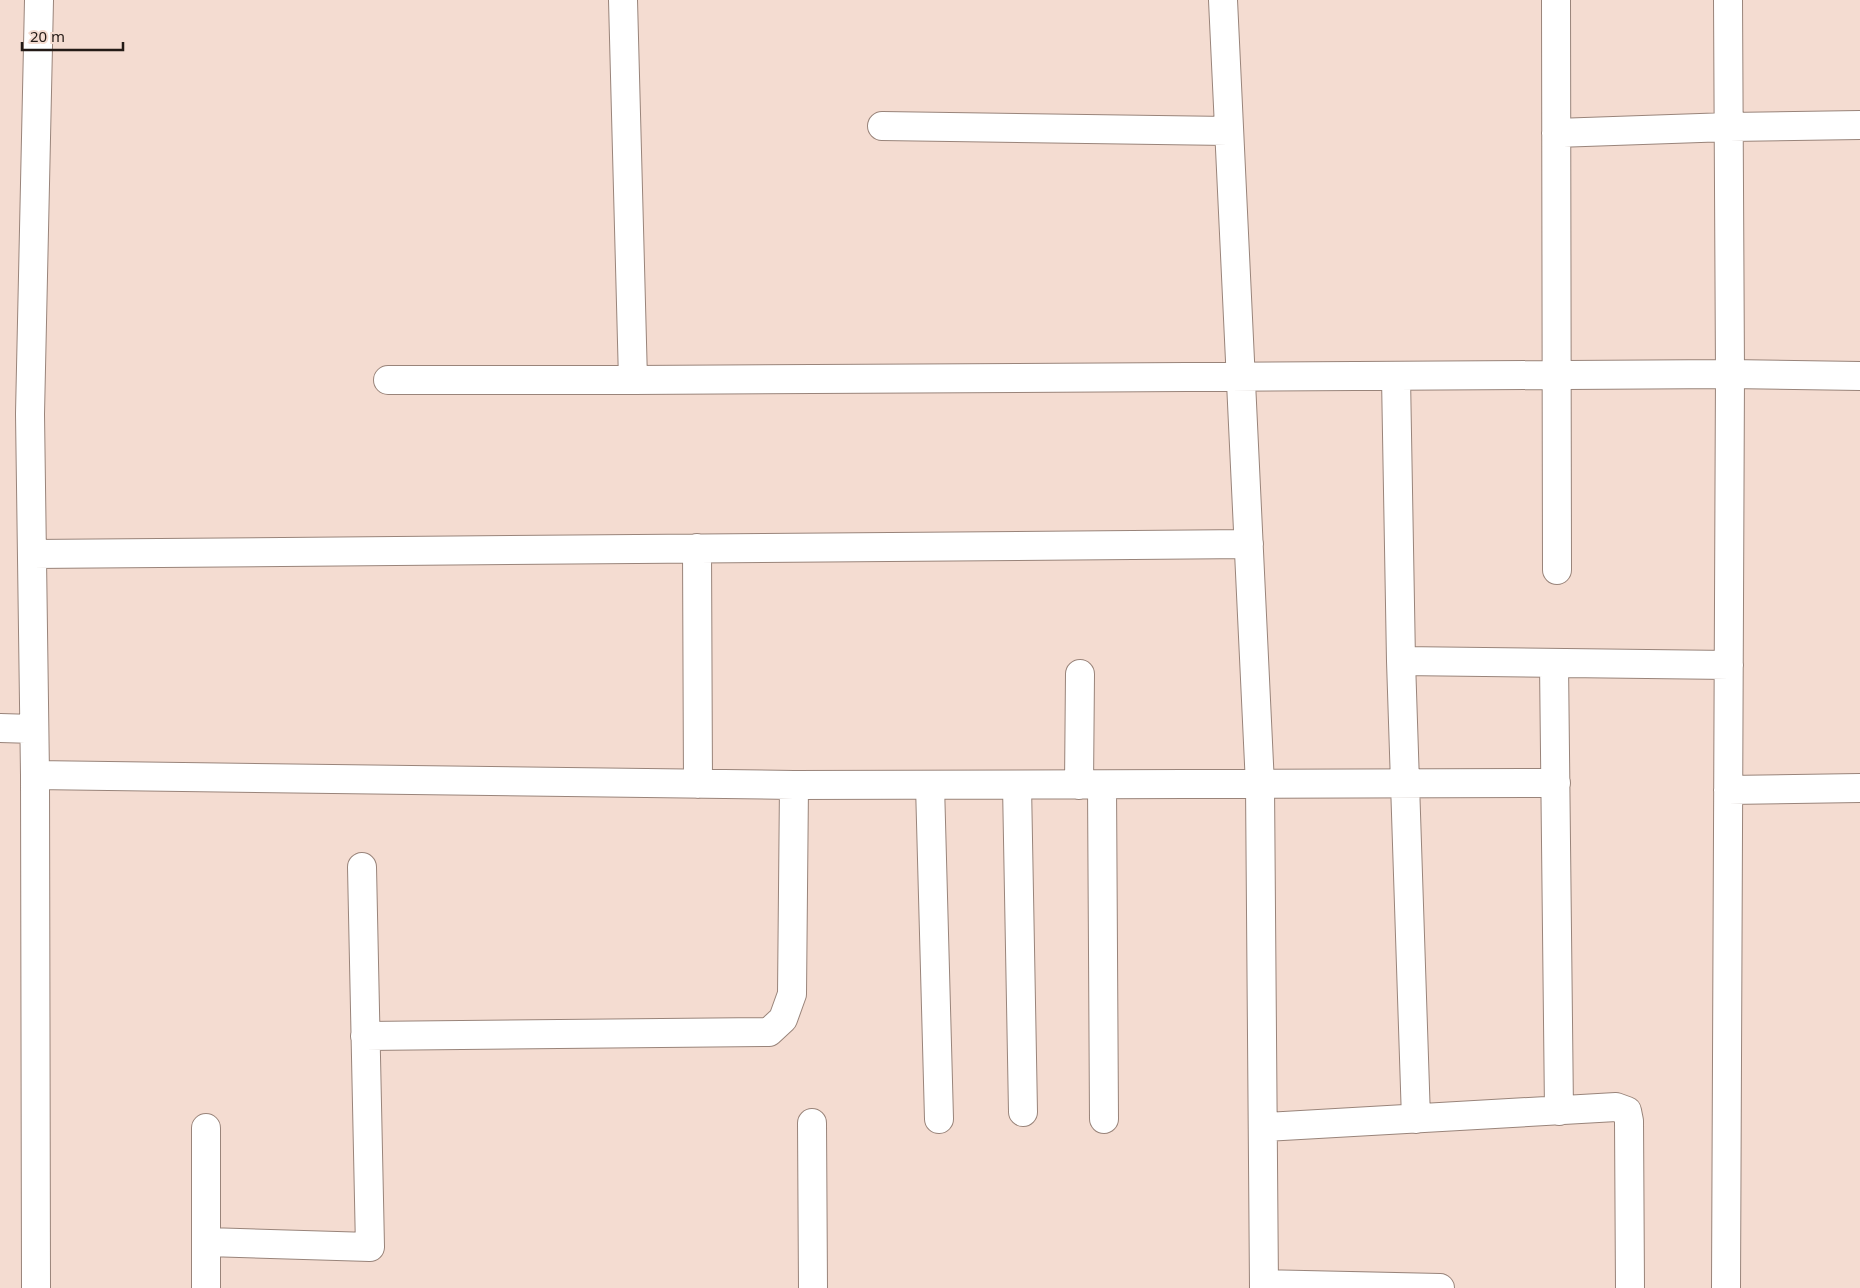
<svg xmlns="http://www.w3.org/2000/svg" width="1860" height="1288" font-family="'Noto Sans',sans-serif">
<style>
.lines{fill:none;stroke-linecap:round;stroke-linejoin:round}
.minor-casing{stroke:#99847a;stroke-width:30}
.minor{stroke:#fff;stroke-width:28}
</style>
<rect width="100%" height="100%" fill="#f4dcd1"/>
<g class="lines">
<defs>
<path id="minor" d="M623,0L633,380
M1223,0L1260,785L1264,1288
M1556,0L1557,570
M882,126L1228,131
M1556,133L1729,127L1860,125
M1396,377L1401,661L1416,1119
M388,380H633L1730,374L1860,376
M697,548L698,784
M32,554L1249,544
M1401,661L1729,665
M1554,663L1559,1111
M0,728L34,729
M35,775L794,785L1556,783
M930,785L939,1119
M1017,785L1023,1112
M1079,785L1080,674
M1102,785L1104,1119
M1728,790L1860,788
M365,1036L769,1032L783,1019L792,994L794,785
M812,1123L813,1288
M1264,1127L1616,1107L1627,1111L1629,1121L1630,1288
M207,1242L370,1247L362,867
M1264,1284L1440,1288
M36,1288L35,775L30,414L39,0
M206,1288V1128
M1726,1288L1730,374L1728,0"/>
</defs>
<use href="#minor" class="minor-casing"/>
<use href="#minor" class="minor"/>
</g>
<path d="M22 42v8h101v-8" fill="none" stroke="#231a16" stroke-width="2.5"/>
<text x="30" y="42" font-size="15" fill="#231a16" stroke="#f4dcd1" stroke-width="4" paint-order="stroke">20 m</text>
</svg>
